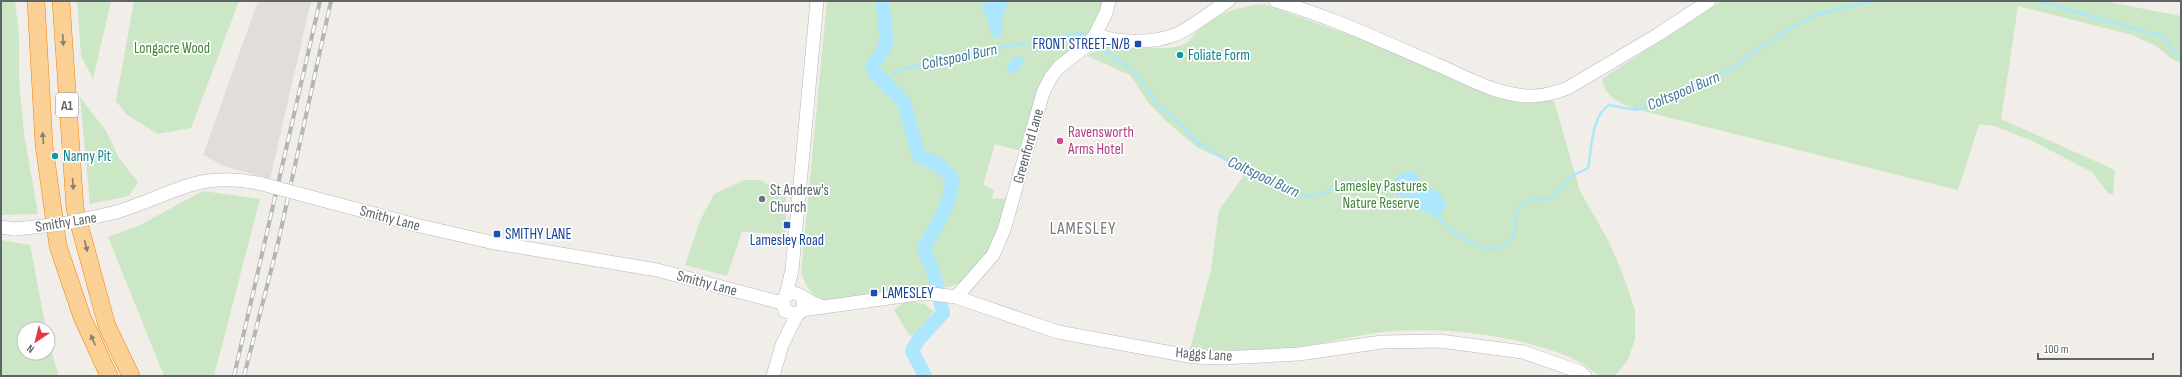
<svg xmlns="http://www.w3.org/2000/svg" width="2182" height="377" font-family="'Sofia Sans Condensed',sans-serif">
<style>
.industrial{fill:#e0ddda}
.green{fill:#cbe7c6}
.water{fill:#ace7fd}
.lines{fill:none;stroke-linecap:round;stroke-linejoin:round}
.stream{stroke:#ace7fd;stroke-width:2.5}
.river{stroke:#ace7fd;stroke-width:14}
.secondary-casing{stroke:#b4b8bc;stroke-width:14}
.highway-casing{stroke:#f28106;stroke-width:18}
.secondary{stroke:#fff;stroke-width:13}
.highway{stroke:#fad095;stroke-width:17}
.rail-casing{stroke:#b4b5b5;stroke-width:4}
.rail{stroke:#fff;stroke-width:2.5;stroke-dasharray:8;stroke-linecap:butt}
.secondary-bridge-casing{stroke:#b4b8bc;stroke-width:14;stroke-linecap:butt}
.secondary-bridge{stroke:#fff;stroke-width:13}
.oneway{fill:#867f72}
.transit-dot{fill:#1a4fb4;stroke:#fff;stroke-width:1.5}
.culture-dot{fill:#0f9aa8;stroke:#fff;stroke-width:1.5}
.hotel-dot{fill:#d1479c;stroke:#fff;stroke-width:1.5}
.worship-dot{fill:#6b7280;stroke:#fff;stroke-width:1.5}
.labels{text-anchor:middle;stroke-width:3.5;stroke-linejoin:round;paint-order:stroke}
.shield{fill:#fff;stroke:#8f9295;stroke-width:1}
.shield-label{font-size:14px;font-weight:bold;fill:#5f6467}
.transit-label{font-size:15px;fill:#164399;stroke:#fff;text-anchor:start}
.park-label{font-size:15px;fill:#418538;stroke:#fff}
.culture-label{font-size:15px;fill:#0d838f;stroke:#fff;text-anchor:start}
.hotel-label{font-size:15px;fill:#b23c85;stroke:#fff;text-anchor:start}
.street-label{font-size:15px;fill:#5f6467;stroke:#fff}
.worship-label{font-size:15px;fill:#5b616d;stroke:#fff;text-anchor:start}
.water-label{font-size:16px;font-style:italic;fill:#3e7796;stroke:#fff}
.quarter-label{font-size:17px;letter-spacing:1px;fill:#707679;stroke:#fff}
</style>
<rect width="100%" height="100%" fill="#f1ede8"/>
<path class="industrial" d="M258,1H311L270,179L224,166L203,155Z"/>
<path class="green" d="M1,1H15L19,34V79L24,134L38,214L1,215Z
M77,1H111L93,79L81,56Z
M134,1H239L191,128L158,134L127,115L116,101Z
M827,1H1109L1106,13L1082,41L1065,55L1021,151L995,144L983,185L994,190L992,199L1009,198L989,255L962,282L950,287L929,288L829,301C811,296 807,289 801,272Z
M1721,1H2103L2181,16V63L2172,59L2156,46L2132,35L2018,6L2001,119L2115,170L2113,195L2108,193L2092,172L2030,140L1995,126L1979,124L1958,190L1639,110C1622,104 1605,99 1602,79Z
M1264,4L1352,36L1507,98L1526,102L1554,101L1580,191L1608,240L1622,272L1635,310V339L1628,360L1615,376H1599C1583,361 1562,353 1540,347C1494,333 1444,328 1396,331C1362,333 1330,343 1297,347C1262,351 1225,351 1190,349L1211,270L1219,210L1245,174L1221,158L1198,148L1165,120L1147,101L1130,75L1087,56C1091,53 1096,50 1100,48C1123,40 1156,54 1182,45C1189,43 1192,36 1197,31C1217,14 1238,6 1264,4Z
M80,97L106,131L119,158L138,182L129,196L90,204Z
M745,180H759L786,193V234L742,232L727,276L685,265L700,221L714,194Z
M203,191L260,199L214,376H164L108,237L138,226Z
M1,240L30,245L46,329H24V353H48V341L59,376H1Z
M906,301L925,304L933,311L923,329L910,336L894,310Z"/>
<path class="water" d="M984,1H1007L1006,10L1002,18L1001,36L996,38L991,34L988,20L981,7Z
M1014,57H1024C1023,66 1020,71 1011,73L1006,70L1008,64Z
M1411,171L1416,172C1417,175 1419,179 1420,181C1428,191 1440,186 1446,204L1440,218C1423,208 1408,198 1391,191C1391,178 1399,173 1411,171Z"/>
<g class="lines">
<path class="stream" d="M2038,1L2165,37L2174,53L2181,55
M1093,43L1135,72L1159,106L1186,129L1192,139L1234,164L1294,194L1307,196L1321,194L1351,182H1365L1402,195
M882,81L901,69L986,50L1081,33L1087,38
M1406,197L1420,208L1440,218L1445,225L1456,234L1483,248L1498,249L1511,240L1515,232V217L1520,205L1529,200L1551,198L1570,177L1588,168C1592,149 1591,116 1609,105L1636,110L1688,92L1698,83L1710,81L1725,71L1739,65L1751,54L1789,29L1814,16L1836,9L1875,1"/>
<path class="river" d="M882,1L887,41L882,52L872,66L875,73L904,102L919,156L938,164L952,178C951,209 936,222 924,249L934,274L943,313L918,340L912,351L925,376"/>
<defs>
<path id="secondary" d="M1276,1C1332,17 1386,43 1440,66C1468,78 1501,97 1533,96C1545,96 1557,92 1568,88L1659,34L1709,1
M1095,35C1119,43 1153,44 1177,34C1190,28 1214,10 1228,1
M113,213C173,196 195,169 262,184
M416,225L490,242L657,270L782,303
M1,227L15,229
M786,295L792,270L817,1
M802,297L804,306L801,312L794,314L785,311L783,300C791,282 809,304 821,306
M956,297L993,255L1004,230L1043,93L1051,77L1059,67L1086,46L1095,35L1106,13L1109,1
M802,310L925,293L956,297L1058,332L1194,357L1221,358L1299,354L1382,342L1440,341L1523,352L1580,372L1585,376
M773,376L782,345L798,313"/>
<path id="highway" d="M36,1L44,145L58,246L82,317L109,376
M61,1L75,209L107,326L131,376"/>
</defs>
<use href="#secondary" class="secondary-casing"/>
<use href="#highway" class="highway-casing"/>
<use href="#secondary" class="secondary"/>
<use href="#highway" class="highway"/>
<defs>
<path id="rail" d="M234,376L320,1
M244,376L278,243L331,1"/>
</defs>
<use href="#rail" class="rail-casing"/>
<use href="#rail" class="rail"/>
<defs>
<path id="secondary-bridge" d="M262,184L416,225
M15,229L62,224L113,213"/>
</defs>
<use href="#secondary-bridge" class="secondary-bridge-casing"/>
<use href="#secondary-bridge" class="secondary-bridge"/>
</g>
<defs><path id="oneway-solid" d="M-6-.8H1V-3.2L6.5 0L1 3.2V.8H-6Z"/></defs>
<g class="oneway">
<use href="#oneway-solid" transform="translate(63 40) rotate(87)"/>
<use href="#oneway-solid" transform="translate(43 138) rotate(-95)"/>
<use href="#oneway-solid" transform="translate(73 184) rotate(85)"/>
<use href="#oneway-solid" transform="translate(86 246) rotate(75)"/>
<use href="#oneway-solid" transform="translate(93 340) rotate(-114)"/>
</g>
<g class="transit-dot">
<rect x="1134" y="40" width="8" height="8" rx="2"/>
<rect x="783" y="221" width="8" height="8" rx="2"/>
<rect x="493" y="230" width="8" height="8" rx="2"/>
<rect x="870" y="289" width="8" height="8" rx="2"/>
</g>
<g class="culture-dot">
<circle cx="1180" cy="55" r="4"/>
<circle cx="55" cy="156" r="4"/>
</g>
<circle class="hotel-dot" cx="1060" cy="141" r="4"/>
<circle class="worship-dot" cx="762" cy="199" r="4"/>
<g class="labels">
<rect class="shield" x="56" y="93" width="22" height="24" rx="3"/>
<g class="shield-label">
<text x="67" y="110">A1</text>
</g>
<g class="transit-label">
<text x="1130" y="49" text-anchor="end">FRONT STREET-N/B</text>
<text x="505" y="239">SMITHY LANE</text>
<text x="787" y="245" text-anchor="middle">Lamesley Road</text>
<text x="882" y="298">LAMESLEY</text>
</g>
<g class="park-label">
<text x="172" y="53">Longacre Wood</text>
<text x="1381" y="191">Lamesley Pastures<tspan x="1381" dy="17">Nature Reserve</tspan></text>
</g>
<g class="culture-label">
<text x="1188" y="60">Foliate Form</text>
<text x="63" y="161">Nanny Pit</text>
</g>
<g class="hotel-label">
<text x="1068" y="137">Ravensworth<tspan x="1068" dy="17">Arms Hotel</tspan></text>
</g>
<g class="street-label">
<text transform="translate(1028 146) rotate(-74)" y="5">Greenford Lane</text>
<text transform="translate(390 218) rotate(15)" y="5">Smithy Lane</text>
<text transform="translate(66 222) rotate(-9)" y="5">Smithy Lane</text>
<text transform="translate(707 283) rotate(15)" y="5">Smithy Lane</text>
<text transform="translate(1204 354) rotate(4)" y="5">Haggs Lane</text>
</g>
<g class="worship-label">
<text x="770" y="195">St Andrew's<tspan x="770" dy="17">Church</tspan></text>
</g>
<g class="water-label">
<text transform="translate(959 56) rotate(-12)" y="6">Coltspool Burn</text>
<text transform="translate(1683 90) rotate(-23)" y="6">Coltspool Burn</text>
<text transform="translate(1264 176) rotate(25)" y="6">Coltspool Burn</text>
</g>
<g class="quarter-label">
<text x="1083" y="234">LAMESLEY</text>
</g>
</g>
<rect width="2182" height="377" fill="none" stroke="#5f6467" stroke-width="4"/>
<g transform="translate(36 341) rotate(215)"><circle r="19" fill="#ffffff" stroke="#bfc1c2"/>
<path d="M0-3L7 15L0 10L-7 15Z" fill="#e53948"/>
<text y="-6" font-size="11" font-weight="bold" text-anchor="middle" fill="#5f6467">N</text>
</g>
<path d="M2038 353v6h115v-6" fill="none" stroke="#5f6467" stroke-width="2"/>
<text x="2044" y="353" font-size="12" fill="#5f6467" stroke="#ffffff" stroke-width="3" paint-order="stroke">100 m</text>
</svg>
